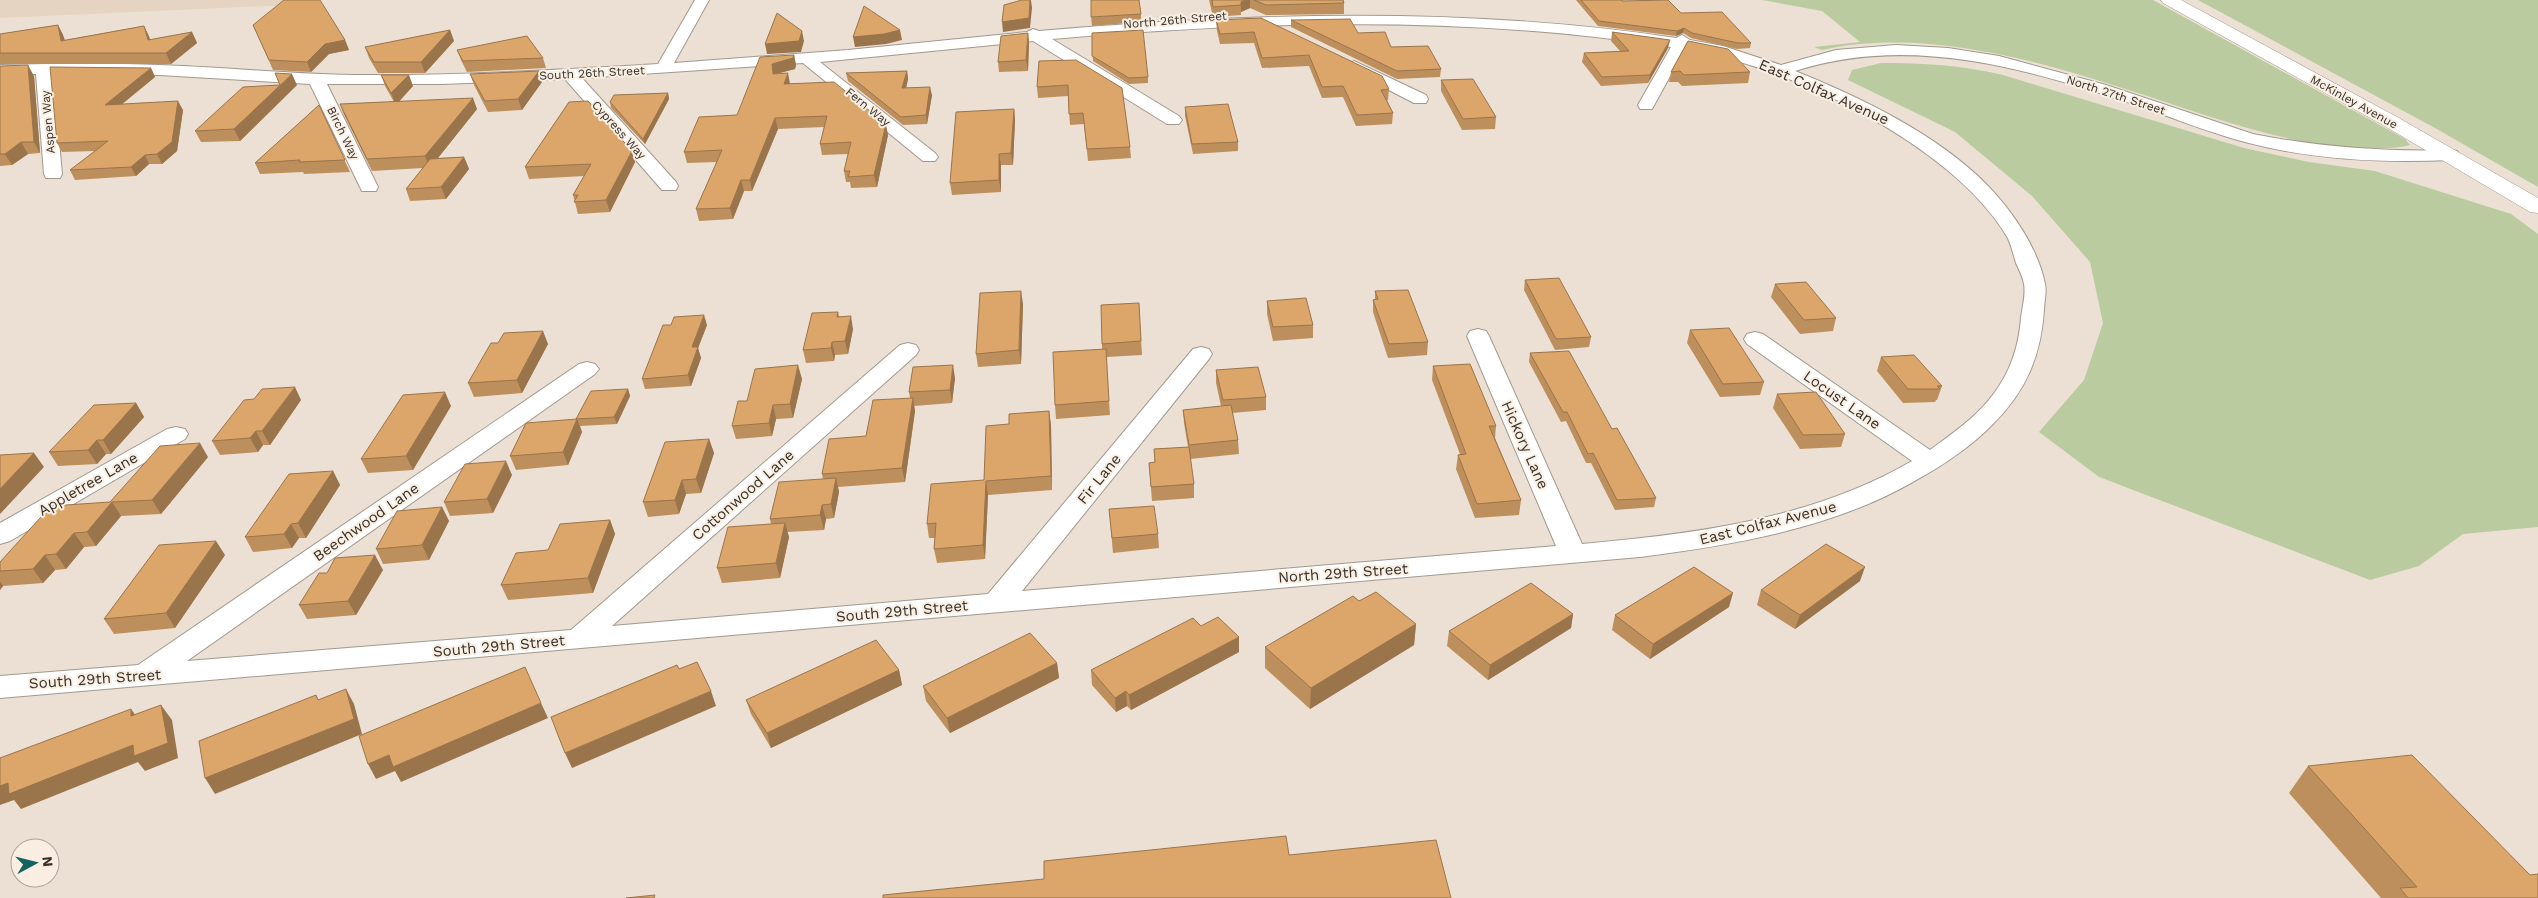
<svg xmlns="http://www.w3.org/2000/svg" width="2538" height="898" font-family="'Work Sans',sans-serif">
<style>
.built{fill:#e5d4c2}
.green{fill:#bacc9f}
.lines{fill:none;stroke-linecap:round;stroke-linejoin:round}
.minor-casing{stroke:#a3988d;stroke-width:2}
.primary-casing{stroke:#a3988d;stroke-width:1}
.minor{fill:#fff;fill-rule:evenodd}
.primary{fill:#fff;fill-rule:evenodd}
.wall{fill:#bd8f5c}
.shaded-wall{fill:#9a744b}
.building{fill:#dca66b;stroke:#9a744b}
.labels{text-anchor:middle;stroke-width:4;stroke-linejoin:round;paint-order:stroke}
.far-street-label{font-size:12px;fill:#34302b;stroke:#f9eee1}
.street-label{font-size:15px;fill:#34302b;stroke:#f9eee1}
</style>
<rect width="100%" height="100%" fill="#ece0d4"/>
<path class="built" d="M0,0H315L309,4L0,18Z"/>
<path class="green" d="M1762,0H2153L2405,139L2410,145C2397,149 2383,148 2369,148C2309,148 2252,130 2195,112C2082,75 1943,23 1822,50L1814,47L1860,42L1822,11Z
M2198,0H2538V187L2435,128Z
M1881,63C1925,63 1960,65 2003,75L2244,148L2309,162L2375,171L2511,214L2538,234V527L2463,534L2419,566L2370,580L2099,477L2039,432L2084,380L2103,323L2090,262L2032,196L1955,132L1848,80L1852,70Z"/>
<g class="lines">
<defs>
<path id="minor" d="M695,0H709L674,63L848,50L1027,32L1033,29L1039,31C1251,13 1464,6 1676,38L1682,35L1690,40L1723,46L1781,65L1836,50L1896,45L1948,48L1999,56L2106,85L2253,134C2319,147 2384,152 2451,150L2457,151L2460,155L2457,159L2451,160C2382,163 2312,160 2245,142C2211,133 2178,120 2145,108C2032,70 1913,33 1795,71C1860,97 1939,135 1988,186C2012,211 2038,248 2045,284C2047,292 2044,302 2044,310C2041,356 2026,391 1993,424C1970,448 1940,467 1911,483C1830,529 1732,545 1640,557L0,698V676L138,665L579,364L587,362L595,364L599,369L595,374L187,661L571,630L900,345L908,343L916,345L919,350L916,355L612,626L988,594L1193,349L1201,347L1209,349L1212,354L1209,359L1022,591L1556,546L1467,336L1470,331L1478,329L1486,331L1489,336L1582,544C1696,534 1812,519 1912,461L1747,344L1744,339L1747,334L1755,332L1763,334L1930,450C1953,433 1978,416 1995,392C2011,370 2019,345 2021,318C2022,308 2026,295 2024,284C2023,277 2019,270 2016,263C2013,254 2011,243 2006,235C1951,144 1787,65 1685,49L1652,109H1640L1638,105L1671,47C1466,15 1258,21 1052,39L1179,116L1182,120L1179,124H1167L1033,41L820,62L935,153L938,157L935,161H923L803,63L582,78L676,182L678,186L676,190H662L565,79L442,84H327L378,187L376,191H362L360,187L310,84L160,75L53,74L62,174L60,178H46L44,174L36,74L0,75V65C53,64 106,63 159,65C223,67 287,74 352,75C454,76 556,70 658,64Z
M1354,61L1426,95L1428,99L1426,103H1414L1348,69L1346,66Z
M176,427L185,429L188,434L185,439L10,541L0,544V523L167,429Z"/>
<path id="primary" d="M2161,0H2181L2397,117L2538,198V213L2530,212L2383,125L2163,3Z"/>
</defs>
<use href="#minor" class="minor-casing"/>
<use href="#primary" class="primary-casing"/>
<use href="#minor" class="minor"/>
<use href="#primary" class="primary"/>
</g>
<path class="wall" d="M1209,0H1343L1344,3V14L1266,15L1250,8L1241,12V15L1213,17Z
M1576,0H1621L1681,13L1751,43L1750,48L1737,49L1691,38L1683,33L1676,36L1598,26Z
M1141,14V22L1092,26L1091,17Z
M1261,18L1389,89L1388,100H1387L1393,113L1392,124L1356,126L1343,97L1322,98L1309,66L1262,68L1254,43L1220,44L1217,31L1216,20Z
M1291,20L1358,33L1391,47L1441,69L1440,77L1397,79L1291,27Z
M58,25L63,35L65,40L144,26L150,40L192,32L197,43L171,64H0V34Z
M253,25L345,40L349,50L329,54L311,72L273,70Z
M450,30L454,41L425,73H378L369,58L365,47Z
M1612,32L1668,48L1648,83L1601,86L1582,62L1584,53L1620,51L1611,41Z
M1028,33L1029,43L1028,71L999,72L998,62Z
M1092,33L1148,77V83L1129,84L1093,61Z
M1688,41L1750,72L1748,83L1682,86L1678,82H1669L1671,72Z
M457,50L543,58L546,68L467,72L461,60Z
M794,55L796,65L795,69L777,74L790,84L888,135L877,187L851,188L850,182H846L844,171L848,154L822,155L820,144L824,127L778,129L752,191H744L733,219L699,221L696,209L717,162L687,163L684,152L737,115Z
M1039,61L1122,88L1130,147L1131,158L1088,161L1084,124L1070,125L1068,96L1038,98L1037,87Z
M0,66L34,76L40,153L28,154L12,165L0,166Z
M151,68L155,77L122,104L183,110L177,151L162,164H149L136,176L75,180L70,170L95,151L62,152L57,143Z
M539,71L542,82L522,110L488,112L474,85L470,74Z
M907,71L908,79L906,88L932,95L927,124L903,125L848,81L846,73Z
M381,75L413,86L399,101L477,109L438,158L464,157L469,169L446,199L410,201L406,189L423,168L372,171L344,115L340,104L394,102L385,86Z
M1441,80L1496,117L1495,129L1462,130L1441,91Z
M280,85H297L240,141L201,142L195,131Z
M668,93L669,99L645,144L611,108L610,102Z
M569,102L635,162L610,212L578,214L573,195L584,176L529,179L525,167Z
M319,105L350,172L304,174L303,172L260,174L255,163Z
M1185,107L1238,142V151L1193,154L1185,116Z
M1014,109L1015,120L1013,165H1001V192L952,195L950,183Z
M1525,280L1591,337L1589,347L1555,350L1524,290Z
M1775,284L1836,318L1833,331L1800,334L1771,297Z
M1375,291L1428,342L1427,355L1388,358L1373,312V300L1375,299Z
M1267,301L1313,325V338L1273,341L1267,314Z
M1139,303L1142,355L1106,357L1110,415L1056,419L1055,405L1102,349V344Z
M1023,304L1021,364L978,367L976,354Z
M838,312L839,316L853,329L848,354L835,355L834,361L806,363L803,350Z
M707,325L698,348L701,358L691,386L645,389L642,379Z
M1690,330L1764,382L1760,395L1720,397L1687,343Z
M498,343L548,344L522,393L474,397L468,383Z
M1530,353L1612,429L1656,498L1654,507L1615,510L1591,463H1586L1566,421L1561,422L1529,362Z
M1881,357L1942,386L1937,400H1936L1935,402L1903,403L1877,371Z
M1433,366L1496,426L1495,438L1521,500L1519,515L1475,518L1456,469L1458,455L1460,454L1432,380Z
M1216,370L1266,397V410L1232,413L1238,440L1239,454L1190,459L1194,484V498L1152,501L1149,463L1155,462L1154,449L1188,447L1184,423L1183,410L1221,406L1216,383Z
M955,378L952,403L914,406L915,411L905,482L838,487L839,492L834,518L826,519L824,530L787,532L789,537L780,578L722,583L717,568L771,524L770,519L823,479L822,474L910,398L909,392Z
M802,379L793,418L776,419L772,436L736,439L732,426L747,401Z
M628,389L630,396L617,424L580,426L582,432L568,465L516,470L510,456L577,419Z
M1777,394L1845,434L1841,447L1800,449L1773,408Z
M301,400L270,445H263L258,452L220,455L212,441Z
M136,403L144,417L111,454H106L97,464L58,466L49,452Z
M451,406L413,470L368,473L361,459Z
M1049,411L1051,425L1052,490L988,495L985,559L937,563L934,549L935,538H929L927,524L984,480L1009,424Z
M709,439L714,453L701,493L686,494L679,514L648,517L643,502Z
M208,457L161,514L121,516L96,546L84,547L66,569L55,570L43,583L3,586L0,590V562L110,502Z
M333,471L340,485L306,538H299L292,548L253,552L245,537Z
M512,475L493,513L450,516L444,502Z
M442,507L449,521L429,560L383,564L376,549Z
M1109,509L1158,534L1159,548L1113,553Z
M610,520L615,534L593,593L508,600L501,585L548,550Z
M225,555L175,628L114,634L104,619Z
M383,570L356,615L307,619L299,605Z
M1860,581L1795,629L1757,605L1761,590Z
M1359,601L1416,624L1414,645L1310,709L1265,668V647Z
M1729,607L1650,659L1612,630L1615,615Z
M1573,614L1571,628L1488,680L1447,646L1449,631Z
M1239,652L1131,710L1127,706L1116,712L1092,685L1091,670Z
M1057,663L1059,678L950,733L926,701L923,686Z
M899,670L902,685L771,748L751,714L746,700Z
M2308,766L2538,898H2381L2289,793Z"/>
<path class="shaded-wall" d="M1031,0L1032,8L1030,28L1003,32L1002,22Z
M1246,0H1250V8L1241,12V15V2Z
M58,25L63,35L67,51L61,41Z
M144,26L149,36L153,51L148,40Z
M1684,28L1683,33L1676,36L1677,31Z
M450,30L454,41L425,73L421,62Z
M900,30L902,40L886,44L855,47L853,37Z
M802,31L804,41L801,52L767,54L765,44Z
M192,32L197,43L171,64L166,53Z
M1028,33L1029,43L1028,71L1026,60Z
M345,40L349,50L329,54L311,72L307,62L325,44Z
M1670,40L1668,48L1648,83L1650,75Z
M794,55L796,65L795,69L774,74H773L772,64Z
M28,65L34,76L40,153L34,142Z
M151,68L155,77L110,114L105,105Z
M539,71L542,82L522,110L518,99Z
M907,71L908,79L904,97L902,88Z
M788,73L790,84L786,95L784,84Z
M292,74L297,85L240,141L234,129Z
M409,75L413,86L396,105L391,93Z
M930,87L932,95L927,124L926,115Z
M668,93L669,99L645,144L643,139Z
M473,98L477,109L430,168L425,156Z
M178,101L183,110L177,151L162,164L157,154Z
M1014,109L1015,120L1013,165L1011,153Z
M775,118L778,129L752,191L750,180Z
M886,124L888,135L877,187L874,175Z
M21,142L28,154L12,165L5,154Z
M632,151L635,162L610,212L606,200Z
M999,154L1001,165V192L999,180Z
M145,155L149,164L136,176L131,167Z
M464,157L469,169L446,199L441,187Z
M741,180L744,191L733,219L730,208Z
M1021,291L1023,304L1021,364L1019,350Z
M704,315L707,325L698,348L701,358L691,386L688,375L692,347Z
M851,316L853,329L848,354L845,341Z
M543,331L548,344L522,393L517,380Z
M832,342L835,355L834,361L831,348Z
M798,365L802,379L793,418L790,404Z
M953,365L955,378L952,403L950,390Z
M295,387L301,400L270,445L262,431Z
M628,389L630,396L617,424L614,417Z
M445,392L451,406L413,470L406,456Z
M913,398L915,411L905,482L902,468Z
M136,403L144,417L111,454L103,440Z
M773,405L776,419L772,436L769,423Z
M1049,411L1051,425L1052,490L1051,476Z
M577,419L582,432L568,465L563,452Z
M256,431L263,445L258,452L250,438Z
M709,439L714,453L701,493L696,479Z
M97,440L106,454L97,464L88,450Z
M200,443L208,457L161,514L152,500Z
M34,453L44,467L0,514V489Z
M506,461L512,475L493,513L487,499Z
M333,471L340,485L306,538L298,523Z
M836,478L839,492L834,518L831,504Z
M682,480L686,494L679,514L675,500Z
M986,481L988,495L985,559L983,545Z
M112,502L121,516L96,546L87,532Z
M822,505L826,519L824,530L820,515Z
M442,507L449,521L429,560L422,545Z
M610,520L615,534L593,593L588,578Z
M785,523L789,537L780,578L776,563Z
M291,524L299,538L292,548L284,534Z
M74,533L84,547L66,569L56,554Z
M216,541L225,555L175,628L166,613Z
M45,555L55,570L43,583L33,569Z
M375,555L383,570L356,615L348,601Z
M1865,567L1860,581L1795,629L1800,615Z
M0,582L3,586L0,590Z
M1733,593L1729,607L1650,659L1653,644Z
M1573,614L1571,628L1488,680L1490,665Z
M1416,624L1414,645L1310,709L1311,688Z
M1239,637V652L1131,710L1129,695Z
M1057,663L1059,678L950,733L947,718Z
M899,670L902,685L771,748L767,733Z
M346,689L354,704L362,734L215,794L205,778Z
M711,691L716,706L572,768L565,753Z
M1126,691L1127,706L1116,712L1115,698Z
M541,703L548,718L401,782L395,771L376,779L368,764L389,755Z
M161,705L172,720L178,758L145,771L138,762L21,809L14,800L0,805V786Z
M131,709L141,723L131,716Z"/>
<path class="building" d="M284,0H320L345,40L325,44L307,62L269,60L253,25Z
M1022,0H1030L1029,18L1002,22L1004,5Z
M1091,0H1139L1141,14L1091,17Z
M1212,0H1246L1241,2V5L1213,7Z
M1254,0H1343L1344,3L1266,5Z
M1581,0H1621L1622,1L1668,0L1681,13L1722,12L1751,43H1738L1692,33L1684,28L1677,31L1599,21Z
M864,6L900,30L884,34L853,37Z
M777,13L802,31L799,41L765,44Z
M1261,18L1382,76L1389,89L1381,90L1393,113L1357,115L1343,86L1322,87L1309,55L1262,58L1254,32L1220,34L1216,20Z
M1350,19L1358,33L1385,32L1391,47L1428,46L1441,69L1397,71L1291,20Z
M58,25L61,41L144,26L148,40L192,32L166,53H0V34Z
M450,30L421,62H374L365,47Z
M1143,30L1148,77L1129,78L1092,56V33Z
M1612,32L1670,40L1650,75L1602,77L1584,53L1629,51Z
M1028,33L1026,60L998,62L1001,36Z
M527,36L543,58L463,61L457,50Z
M1688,41L1728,49L1750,72L1684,75L1680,71L1671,72Z
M794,55L793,58L772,64L773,74L788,73L784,84L834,82L886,124L874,175L848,177L850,171H844L851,142L820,144L827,116L775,118L750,180H741L730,208L696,209L722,150L684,152L699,117L737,115L760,57Z
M1076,60L1122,88L1130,147L1087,149L1083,113L1069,114L1068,85L1037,87L1039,61Z
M28,65L34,142H21L5,154H0V66Z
M50,67L151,68L105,105L178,101L172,142L157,154L145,155L131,167L70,170L108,141L57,143Z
M539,71L518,99L485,101L470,74Z
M907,71L902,88L930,87L926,115L901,117L846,73Z
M275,73L292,74L234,129L195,131L243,87L280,85Z
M381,75H409L391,93Z
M1473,79L1496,117L1463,119L1441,80Z
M668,93L643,139L610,102L614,95Z
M473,98L425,156L367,159L340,104Z
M588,101L632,151L606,200L574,202L578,195H573L591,164L525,167L569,102Z
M1228,104L1238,142L1192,144L1185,107Z
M319,105L345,160L299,162L300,160L255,163Z
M1014,109L1011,153L999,154V180L950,183L956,112Z
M464,157L441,187L406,189L430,159Z
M1559,278L1591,337L1556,339L1525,280Z
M1806,282L1836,318L1804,320L1775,284Z
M1408,290L1428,342L1389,344L1373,300L1378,299L1375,291Z
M1021,291L1019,350L976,354L980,293Z
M1306,298L1313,325L1273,327L1267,301Z
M1139,303L1141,341L1102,344L1101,305Z
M838,312L837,317L851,316L845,341L832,342L831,348L803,350L812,313Z
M704,315L692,347H698L688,375L642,379L663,325H671L674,317Z
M1729,328L1764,382L1723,384L1690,330Z
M543,331L517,380L468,383L491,343H498L504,333Z
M1106,349L1109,401L1055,405L1053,352Z
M1569,351L1612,429L1617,428L1656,498L1617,500L1593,453L1588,454L1567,412H1563L1530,353Z
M1914,355L1942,386H1937L1940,389H1908L1881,357Z
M1470,364L1496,426H1489L1521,500L1477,504L1458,455L1466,454L1433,366Z
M798,365L790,404L773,405L769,423L732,426L738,401H747L755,369Z
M953,365L950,390L909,392L913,367Z
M1258,367L1266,397L1223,400L1216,370Z
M295,387L262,431H256L250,438L212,441L244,400L254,399L262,389Z
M628,389L614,417L576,419L591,391Z
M445,392L406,456L361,459L403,395Z
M1816,392L1845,434L1803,435L1777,394Z
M913,398L902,468L822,474L829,439L866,436L873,400Z
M136,403L103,440H97L88,450L49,452L94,405Z
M1231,405L1238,440L1189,445L1183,410Z
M1049,411L1051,476L986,481L983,545L934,549L936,523L927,524L931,484L984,480L986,426L1009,424V414Z
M577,419L563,452L510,456L526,423Z
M709,439L696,479L682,480L675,500L643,502L665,442Z
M200,443L152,500L112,502L87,532L74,533L56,554L45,555L33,569L0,571V562L51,506L110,502L160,446Z
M1189,447L1194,484L1151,487L1149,463L1155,462L1154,449Z
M34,453L0,489V455Z
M506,461L487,499L444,502L465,464Z
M333,471L298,523L291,524L284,534L245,537L289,474Z
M836,478L831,504L822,505L820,515L770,519L779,482Z
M1154,506L1158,534L1112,538L1109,509Z
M442,507L422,545L376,549L397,511Z
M610,520L588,578L501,585L516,553L548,550L560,524Z
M785,523L776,563L717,568L728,527Z
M216,541L166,613L104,619L159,545Z
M1826,544L1865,567L1800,615L1761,590Z
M375,555L348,601L299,605L319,573H327L335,558Z
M1694,567L1733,593L1653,644L1615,615Z
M1531,583L1573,614L1490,665L1449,631Z
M1376,592L1416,624L1311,688L1265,647L1353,596L1359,601Z
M1218,617L1239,637L1129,695L1126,691L1115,698L1091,670L1193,618L1201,626Z
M1030,633L1057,663L947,718L923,686Z
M876,640L899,670L767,733L746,700Z
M697,662L711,691L565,753L551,717L677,665L679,669Z
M525,667L541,703L393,767L389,755L368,764L359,736Z
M346,689L354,719L205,778L199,741L316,695L318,700Z
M161,705L168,743L134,756L133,745L9,794L8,783L0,786V758L131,709V716Z
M2412,755L2530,875L2538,874V898H2408L2400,888L2417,887L2308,766Z
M1286,836L1289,855L1436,840L1451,898H883V895L1044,879V861Z
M655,895L654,898H626Z"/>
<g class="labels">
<g class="far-street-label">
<text transform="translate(1175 20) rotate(-5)" y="4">North 26th Street</text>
<text transform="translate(592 73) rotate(-3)" y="4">South 26th Street</text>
<text transform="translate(2116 95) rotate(18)" y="4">North 27th Street</text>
<text transform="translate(2354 102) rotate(29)" y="4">McKinley Avenue</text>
<text transform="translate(868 107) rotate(39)" y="4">Fern Way</text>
<text transform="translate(48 122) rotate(-95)" y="4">Aspen Way</text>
<text transform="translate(619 130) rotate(48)" y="4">Cypress Way</text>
<text transform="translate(343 133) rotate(64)" y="4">Birch Way</text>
</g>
<g class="street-label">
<text transform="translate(1824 92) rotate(24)" y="5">East Colfax Avenue</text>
<text transform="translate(1842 400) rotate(35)" y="5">Locust Lane</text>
<text transform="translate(1525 445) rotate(66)" y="5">Hickory Lane</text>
<text transform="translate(1099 479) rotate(-51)" y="5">Fir Lane</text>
<text transform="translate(88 484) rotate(-30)" y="5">Appletree Lane</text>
<text transform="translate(743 495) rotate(-41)" y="5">Cottonwood Lane</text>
<text transform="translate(366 522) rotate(-35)" y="5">Beechwood Lane</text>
<text transform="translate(1768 523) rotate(-14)" y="5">East Colfax Avenue</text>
<text transform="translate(1343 573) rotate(-4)" y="5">North 29th Street</text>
<text transform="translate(902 611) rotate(-5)" y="5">South 29th Street</text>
<text transform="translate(499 646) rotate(-5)" y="5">South 29th Street</text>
<text transform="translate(95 679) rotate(-4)" y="5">South 29th Street</text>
</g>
</g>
<g transform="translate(35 863) rotate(83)"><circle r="24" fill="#f9eee1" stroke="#aaa298"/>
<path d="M0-4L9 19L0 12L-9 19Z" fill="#156360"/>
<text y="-8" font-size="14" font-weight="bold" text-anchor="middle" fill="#34302b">N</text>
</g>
</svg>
